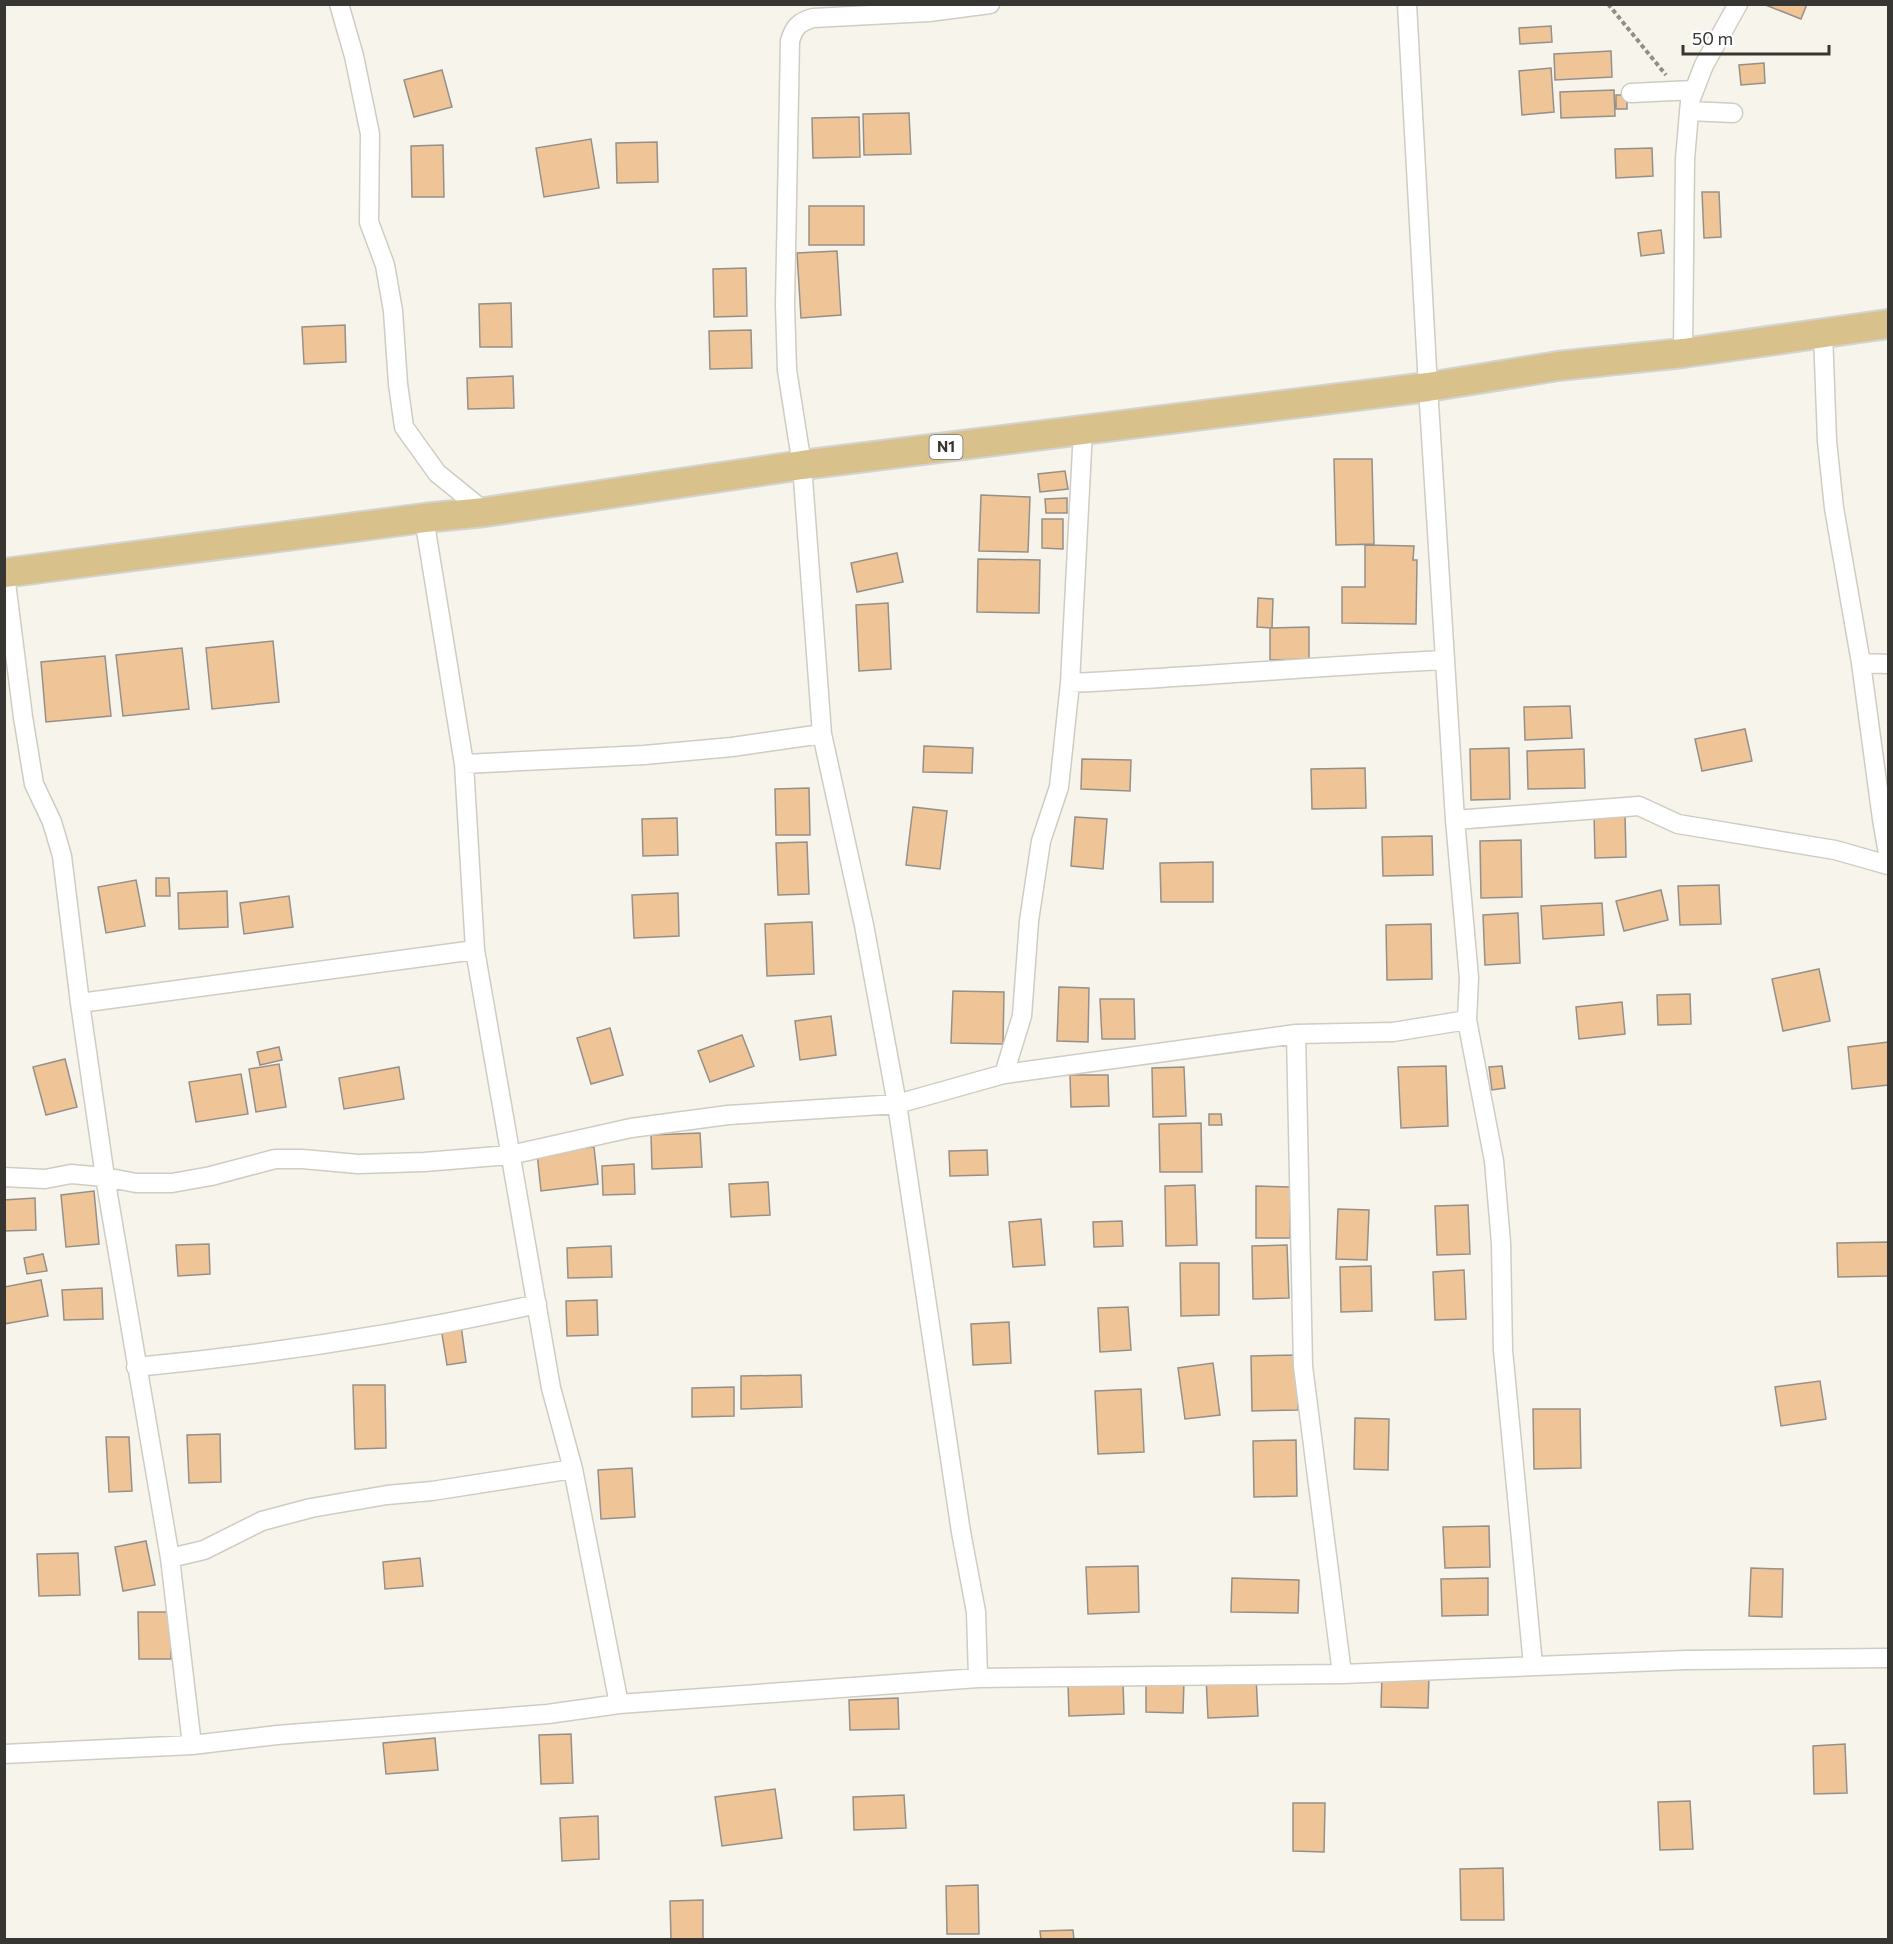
<svg xmlns="http://www.w3.org/2000/svg" width="1893" height="1944" font-family="Commissioner,sans-serif">
<style>
.building{fill:#efc496;stroke:#96908a;stroke-width:1.5}
.lines{fill:none;stroke-linecap:round;stroke-linejoin:round}
.minor-casing{stroke:#cfccc4;stroke-width:21}
.primary-casing{stroke:#d3d3d2;stroke-width:32}
.path{stroke:#908e88;stroke-width:4;stroke-dasharray:4.5 3;stroke-linecap:butt}
.minor{stroke:#fff;stroke-width:18}
.primary{stroke:#d9c18b;stroke-width:28}
.labels{text-anchor:middle;stroke-width:6;stroke-linejoin:round;paint-order:stroke}
.shield{fill:#fff;stroke:#737270;stroke-width:1.5}
.shield-label{font-size:15px;font-weight:bold;fill:#373632}
</style>
<rect width="100%" height="100%" fill="#f7f4eb"/>
<path class="building" d="M1763,4H1807L1801,19Z
M1551,26L1552,42L1520,44L1519,28Z
M1611,51L1612,77L1555,80L1554,54Z
M1764,63L1765,83L1741,85L1739,65Z
M1551,68L1554,112L1522,115L1519,71Z
M442,70L452,107L414,117L404,80Z
M1614,90L1615,116L1561,118L1560,92Z
M1616,95H1627V109H1616Z
M909,113L911,154L864,155L863,114Z
M859,117L860,157L813,158L812,118Z
M591,139L599,188L544,197L536,148Z
M657,142L658,182L617,183L616,143Z
M443,145L444,197H412L411,146Z
M1652,148L1653,176L1616,178L1615,149Z
M1702,192H1719L1721,237L1704,238Z
M809,206H864V245H809Z
M1661,230L1664,253L1641,256L1638,233Z
M837,251L841,315L801,318L797,253Z
M746,268L747,316L714,317L713,269Z
M511,303L512,347H480L479,304Z
M345,325L346,362L304,364L302,327Z
M751,330L752,368L710,369L709,331Z
M513,376L514,408L468,409L467,378Z
M1334,459H1372L1374,544L1336,545Z
M1065,471L1068,489L1040,492L1038,474Z
M981,495L1030,497L1028,552L979,551Z
M1067,498V513H1046L1045,499Z
M1042,519H1063V549L1042,548Z
M1365,545L1414,546L1413,560H1417L1416,624L1342,623V587H1365Z
M897,553L903,582L857,592L851,563Z
M978,559L1040,560L1039,613L977,612Z
M1258,598L1273,599L1272,628L1257,627Z
M888,603L891,669L859,671L856,605Z
M1309,627V659L1270,660V628Z
M273,641L279,702L212,709L206,648Z
M182,648L189,709L123,716L116,655Z
M105,656L111,716L46,722L41,662Z
M1570,706L1572,738L1525,740L1524,707Z
M1745,729L1752,761L1702,771L1695,739Z
M924,746L973,748L972,773L923,772Z
M1509,748L1510,799L1471,800L1470,749Z
M1584,749L1585,788L1528,789L1527,751Z
M1082,759L1131,760L1130,791L1081,789Z
M1365,768L1366,808L1312,809L1311,769Z
M809,788L810,835H776L775,789Z
M913,807L947,811L940,869L906,865Z
M1594,813H1625L1626,857L1595,858Z
M1075,817L1107,819L1103,869L1071,866Z
M677,818L678,855L643,856L642,819Z
M1432,836L1433,875L1383,876L1382,837Z
M1521,840L1522,897L1481,898L1480,841Z
M807,842L809,894L778,895L776,843Z
M1213,862V902H1161L1160,863Z
M156,878H169L170,896H156Z
M136,880L145,926L106,933L98,887Z
M1719,885L1721,924L1680,925L1678,886Z
M1661,890L1668,920L1624,931L1616,901Z
M227,891L228,927L179,929L178,893Z
M678,893L679,936L634,938L632,895Z
M289,896L293,927L244,934L240,903Z
M1602,903L1604,935L1543,939L1541,906Z
M1518,913L1520,963L1485,965L1483,915Z
M812,922L814,974L767,976L765,924Z
M1431,924L1432,979L1387,980L1386,925Z
M1819,969L1830,1021L1783,1031L1772,979Z
M1059,987L1089,988L1088,1042L1057,1041Z
M953,991L1004,992L1003,1044L951,1043Z
M1690,994L1691,1024L1658,1025L1657,995Z
M1100,999H1134L1135,1039H1102Z
M1622,1002L1625,1034L1579,1039L1576,1007Z
M831,1016L836,1055L800,1060L795,1021Z
M610,1028L623,1075L591,1084L577,1038Z
M742,1035L754,1066L710,1082L698,1051Z
M1888,1042V1085L1852,1089L1848,1047Z
M279,1047L282,1060L260,1065L257,1052Z
M65,1059L77,1107L46,1115L33,1067Z
M279,1064L286,1107L256,1112L249,1069Z
M1446,1066L1448,1126L1401,1128L1398,1067Z
M1502,1066L1505,1088L1492,1090L1489,1067Z
M399,1067L404,1099L344,1109L339,1078Z
M1184,1067L1186,1116L1153,1117L1152,1068Z
M241,1074L248,1114L196,1122L189,1082Z
M1070,1075H1108L1109,1106L1071,1107Z
M1209,1114H1221L1222,1125H1209Z
M1201,1123L1202,1172H1160L1159,1124Z
M700,1133L702,1167L652,1169L651,1135Z
M594,1147L598,1184L541,1191L537,1153Z
M987,1150L988,1175L950,1176L949,1151Z
M634,1164L635,1194L603,1195L602,1166Z
M768,1182L770,1215L731,1217L729,1184Z
M1195,1185L1197,1245L1166,1246L1165,1186Z
M1256,1186L1291,1187L1290,1238H1256Z
M94,1191L99,1244L66,1247L61,1195Z
M35,1198L36,1230L4,1231V1200Z
M1468,1205L1470,1254L1437,1255L1435,1206Z
M1338,1209L1369,1210L1367,1260L1336,1259Z
M1041,1219L1045,1265L1013,1267L1009,1222Z
M1122,1221L1123,1246L1094,1247L1093,1222Z
M1888,1242V1276L1838,1277L1837,1243Z
M209,1244L210,1274L178,1276L176,1245Z
M1287,1245L1289,1298L1253,1299L1252,1246Z
M611,1246L612,1277L568,1278L567,1248Z
M43,1254L47,1271L27,1274L24,1258Z
M1180,1263H1219V1315L1181,1316Z
M1371,1266L1372,1311L1341,1312L1340,1267Z
M1464,1270L1466,1319L1435,1320L1433,1272Z
M41,1280L48,1316L4,1324V1287Z
M102,1288L103,1319L64,1320L62,1290Z
M597,1300L598,1335L567,1336L566,1301Z
M1128,1307L1131,1350L1100,1352L1098,1308Z
M1009,1322L1011,1363L973,1365L971,1324Z
M461,1325L466,1362L447,1365L441,1328Z
M1297,1355L1298,1410L1252,1411L1251,1356Z
M1213,1363L1220,1415L1185,1419L1178,1368Z
M801,1375L802,1407L741,1409V1376Z
M1820,1381L1826,1419L1781,1426L1775,1387Z
M353,1385H385L386,1448L355,1449Z
M734,1387V1416L692,1417V1388Z
M1141,1389L1144,1452L1098,1454L1095,1391Z
M1533,1409H1580L1581,1468L1534,1469Z
M1355,1418L1389,1419L1388,1470L1354,1469Z
M220,1434L221,1482L189,1483L187,1435Z
M106,1437H129L132,1491L109,1492Z
M1296,1440L1297,1496L1254,1497L1253,1441Z
M632,1468L635,1517L601,1519L598,1470Z
M1489,1526L1490,1567L1445,1568L1443,1527Z
M146,1541L155,1585L123,1591L115,1547Z
M78,1553L80,1595L39,1596L37,1554Z
M420,1558L423,1586L385,1589L383,1562Z
M1138,1566L1139,1612L1088,1614L1086,1567Z
M1751,1568L1783,1569L1782,1617L1749,1616Z
M1232,1578L1299,1580L1298,1613L1231,1612Z
M1488,1578V1615L1442,1616L1441,1579Z
M138,1612H170L171,1659H139Z
M1382,1674L1429,1676L1428,1708L1381,1707Z
M1256,1676L1258,1716L1208,1718L1206,1677Z
M1146,1680L1184,1681L1183,1713L1146,1712Z
M1123,1681L1124,1714L1069,1716L1068,1683Z
M898,1698L899,1729L850,1730L849,1700Z
M571,1734L573,1783L541,1784L539,1735Z
M435,1738L438,1770L386,1774L383,1743Z
M1845,1744L1847,1793L1814,1794L1813,1746Z
M775,1789L782,1838L722,1846L715,1797Z
M904,1795L906,1828L854,1830L853,1797Z
M1690,1801L1693,1849L1660,1850L1658,1802Z
M1293,1803H1325L1324,1852L1293,1851Z
M598,1816L599,1859L562,1861L560,1818Z
M1503,1868L1504,1920H1461L1460,1869Z
M978,1885L979,1934H947L946,1886Z
M703,1900V1940H671L670,1901Z
M1073,1930L1074,1940H1041L1040,1931Z"/>
<g class="lines">
<defs>
<path id="minor" d="M339,4L354,56L370,134L369,222L385,265L393,311L398,384L404,427L437,473L485,512
M1407,4L1428,387L1455,820L1469,978L1467,1020L1494,1161L1501,1243L1503,1350L1533,1665
M1631,93L1693,90
M1689,111L1733,113
M1823,333L1827,441L1834,508L1861,663L1882,819L1888,854
M1683,353L1685,159L1690,101L1704,65L1738,4
M424,518L464,764L475,950L551,1388L573,1469L619,1704L978,1678L1342,1674L1686,1660L1888,1658
M4,567L23,717L34,784L52,822L62,856L80,1003L105,1177L170,1558L204,1550L262,1521L311,1508L387,1495L432,1491L573,1469
M1861,663L1888,664
M1070,683C1195,677 1320,666 1445,660
M464,764L644,755L732,747L822,734
M1455,820L1639,806L1678,824L1835,850L1888,865
M80,1003L475,950
M1296,1034L1303,1366L1342,1674
M1004,1074L1022,1016L1029,921L1041,841L1059,787L1070,683L1083,430
M4,1177L45,1179L71,1174L105,1177L136,1183H172L211,1176L275,1159H302L358,1164L424,1162L510,1155L631,1128L728,1115L897,1104L1004,1074L1296,1034L1393,1032L1467,1020
M136,1367C272,1354 404,1334 537,1304
M170,1558L192,1745
M978,1678L976,1612L961,1532L897,1104L864,925L822,734L802,465L787,370L785,305L790,41C794,27 799,22 813,18L929,12L990,4
M4,1754L192,1745L277,1735L548,1714L619,1704"/>
<path id="primary" d="M4,573L424,518L485,512L802,465L1428,387L1558,366L1683,353L1888,324"/>
</defs>
<use href="#minor" class="minor-casing"/>
<use href="#primary" class="primary-casing"/>
<path class="path" d="M1608,4L1666,75"/>
<use href="#minor" class="minor"/>
<use href="#primary" class="primary"/>
</g>
<g class="labels">
<rect class="shield" x="929.5" y="435" width="33" height="24" rx="4.5"/>
<g class="shield-label">
<text x="946" y="452">N1</text>
</g>
</g>
<rect width="1893" height="1944" fill="none" stroke="#373632" stroke-width="12"/>
<path d="M1683 45v9h146v-9" fill="none" stroke="#373632" stroke-width="3"/>
<text x="1692" y="45" font-size="18" fill="#373632" stroke="#ffffff" stroke-width="4.5" paint-order="stroke">50 m</text>
</svg>
